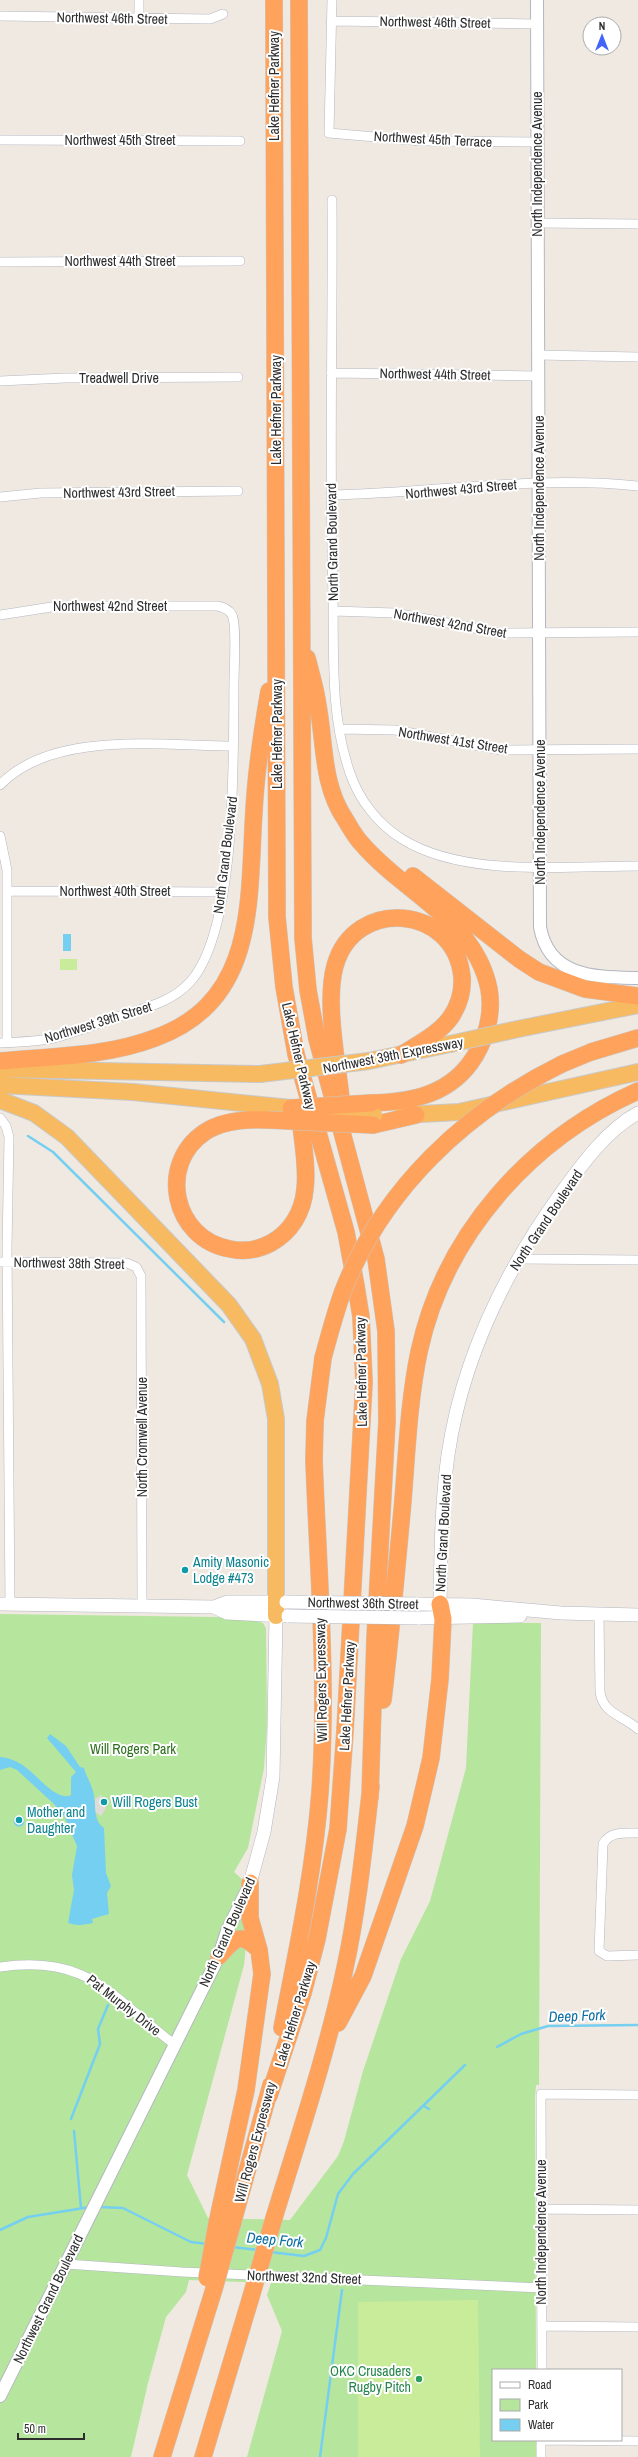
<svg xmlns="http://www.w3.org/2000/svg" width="638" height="2457" font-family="'Archivo Narrow',sans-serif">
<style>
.green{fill:#b6e59e}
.pitch{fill:#c9ec9a}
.plaza{fill:#dfdcd8}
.water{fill:#75cff0}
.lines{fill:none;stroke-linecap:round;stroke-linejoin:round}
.stream{stroke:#75cff0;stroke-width:2.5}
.minor-casing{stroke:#b4b7c1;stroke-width:10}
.tertiary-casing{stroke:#b4b7c1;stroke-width:14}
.secondary-casing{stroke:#b4b7c1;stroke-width:14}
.trunk-casing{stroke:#c9c9c9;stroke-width:18}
.motorway-casing{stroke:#c9c9c9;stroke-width:18}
.minor{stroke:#fff;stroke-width:9}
.tertiary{stroke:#fff;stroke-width:12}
.secondary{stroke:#fff;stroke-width:13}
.trunk{stroke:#f8ba60;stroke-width:16}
.motorway{stroke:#ffa35c;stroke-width:17}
.secondary-bridge-casing{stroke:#b4b7c1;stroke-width:14;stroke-linecap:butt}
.trunk-bridge-casing{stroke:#c9c9c9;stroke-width:18;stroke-linecap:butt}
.motorway-bridge-casing{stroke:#c9c9c9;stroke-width:18;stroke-linecap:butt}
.secondary-bridge{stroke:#fff;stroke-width:13}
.trunk-bridge{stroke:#f8ba60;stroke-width:16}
.motorway-bridge{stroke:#ffa35c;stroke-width:17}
.culture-dot{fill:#0f9aa8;stroke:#fff;stroke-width:1.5}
.leisure-dot{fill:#2e9e5b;stroke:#fff;stroke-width:1.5}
.labels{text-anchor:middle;stroke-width:4;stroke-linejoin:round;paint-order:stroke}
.street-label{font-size:14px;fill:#2e2e2e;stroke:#fff}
.culture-label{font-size:14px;fill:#0d838f;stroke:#fff;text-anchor:start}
.park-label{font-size:14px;fill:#2c6e1b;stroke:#fff}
.leisure-label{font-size:14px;fill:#27864d;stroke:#fff;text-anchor:end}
.water-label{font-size:15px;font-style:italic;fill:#0d6fa3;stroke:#fff}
</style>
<rect width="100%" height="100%" fill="#efe9e1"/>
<path class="green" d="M0,1614L217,1617L256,1621L263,1623L266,1628L267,1726L264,1768L248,1848L234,1872L243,1880L238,1894C248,1918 247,1939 244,1965L187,2175L208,2218L290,2220L338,2156L344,2141L363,2071L401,1959L430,1901L466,1768L473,1623H541L539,2085H536L535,2098L536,2370H493V2440H536V2457H247L282,2331L267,2295L271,2283L189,2280L186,2292L166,2317L148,2383L131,2457H0Z"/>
<path class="pitch" d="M60,959H77V970H60Z
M478,2300L480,2457H358V2302Z"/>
<path class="plaza" d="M101,1795L106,1808L101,1816L95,1812V1799Z"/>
<path class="water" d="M63,934H71V951H63Z
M50,1734L66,1746L80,1767L84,1768C86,1776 91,1783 93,1791C97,1805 92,1819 104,1828L106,1873L111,1886L107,1893L109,1914L92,1919L93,1923C84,1925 77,1926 68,1923L74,1890L72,1875L77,1846L64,1816L54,1804L17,1770L10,1767L0,1770V1757C11,1758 20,1762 29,1770C38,1777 58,1802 71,1795V1777L76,1772L47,1738Z
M13.5 1821a5.5 5.5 0 1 1 11 0a5.5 5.5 0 1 1-11 0Z"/>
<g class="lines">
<path class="stream" d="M28,1136L53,1152L224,1322
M497,2047L521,2034L548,2026L638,2025
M424,2106L429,2109
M71,2119L100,2044L98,2029L108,2005
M74,2131L81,2208
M99,2207L123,2208L191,2242L208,2244
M0,2230L28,2217L90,2207
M232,2247L259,2250
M270,2252L304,2256L320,2250L326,2238L338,2194L353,2174L465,2065
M320,2457L342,2290"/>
<defs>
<path id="minor" d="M332,0L329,133L421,141L537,142
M0,16L210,19L223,14
M139,18V0
M333,21L537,24
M0,140L240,141
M332,200C333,331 329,462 333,594C334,653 330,716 350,773C359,800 378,824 402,839C464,878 568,866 638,866
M537,223L638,224
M0,262L240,261
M538,355L638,357
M331,373L538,376
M0,381L65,378L238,377
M332,495C434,493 535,475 638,486
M0,497L41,493L238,491
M333,611L395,613L500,633L638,632
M0,615L58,606H217C223,607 229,609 232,615C237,625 234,668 234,681C233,753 238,929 190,982C172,1002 145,1008 120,1016C98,1023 77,1032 54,1038C36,1042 18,1042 0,1043
M340,729L395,730L501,750L638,749
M0,785C52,730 163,746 233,746
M0,836L7,870V1042
M8,891L223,892
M0,1118L6,1126L9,1137L7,1249L10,1604
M518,1259L638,1260
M0,1262L127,1263L136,1267L141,1276L142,1606
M599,1614L600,1692C603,1714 624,1716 638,1729
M638,1833C625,1833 610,1831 603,1844L599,1951L607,1956L638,1955
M0,1967C89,1954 111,1997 174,2044
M541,2209L638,2210
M66,2264L182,2272L541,2288
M542,2326L638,2327
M542,2370L541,2094L638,2095
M541,2457V2440L638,2441"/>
<path id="tertiary" d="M537,0L540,927C549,978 596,977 638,978
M0,2396L219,1956L227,1931L249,1886"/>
<path id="secondary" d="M0,1604L214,1607L227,1613L284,1616
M418,1604L472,1605L561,1613L638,1615
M440,1604C441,1554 441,1505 448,1455C462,1360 504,1273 559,1196C580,1167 606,1130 638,1113
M214,1607L227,1602H285
M418,1618L520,1616
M250,1883L264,1832L273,1777L276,1616"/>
<path id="trunk" d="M518,1029L638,1005
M369,1061L450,1044
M0,1069L260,1074
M0,1085L133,1092L291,1108
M0,1100L34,1113L67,1137L229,1305L253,1339L270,1384L276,1419V1616
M402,1115L459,1112L638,1072"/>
<path id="motorway" d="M299,0L303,938L308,990L317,1039L376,1259L386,1331L387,1421L375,1639L370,1798
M307,658C311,674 316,690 318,706C325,744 322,785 345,819C350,827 355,837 362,844C404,893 475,920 489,989C493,1012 487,1036 475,1056C452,1094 413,1102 371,1103
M413,876L519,959L539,972L585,989L638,996
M0,1061C52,1056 105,1057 155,1038C258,1001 248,900 254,811C256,771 262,731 269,691
M562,1064L591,1052L638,1038
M341,1098C337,1061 325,1001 335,966C354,896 455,905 462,977C463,991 459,1005 451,1017C439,1034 418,1044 401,1055
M269,1120C249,1119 223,1120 205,1132C157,1164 173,1239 230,1249C244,1252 258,1250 271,1243C291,1232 303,1212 305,1189C308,1163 301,1134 299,1108
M373,1125L416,1115
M383,1700C391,1633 397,1567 403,1500C407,1450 409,1400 419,1352C444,1235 530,1139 638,1091
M219,1956C235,1938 240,1931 259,1950
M338,2023L363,1976L415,1826L431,1758L440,1679L443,1619L440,1604
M282,2028C297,1950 314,1872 320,1792C328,1682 318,1570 314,1460L315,1421L323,1358
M269,2096L303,1993L317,1939L338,1829L345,1731L364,1382L361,1317L356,1286L346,1232L296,1054L284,987L277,917L274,0
M274,2218C299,2136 327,2053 345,1968C358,1908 364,1847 371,1786
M217,2223L246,2090L262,1974L259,1950L250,1918V1883
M232,2225L271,2085
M162,2457L214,2289
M203,2457L250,2300"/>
</defs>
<use href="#minor" class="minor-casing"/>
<use href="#tertiary" class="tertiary-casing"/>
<use href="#secondary" class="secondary-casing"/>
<use href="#trunk" class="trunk-casing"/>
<use href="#motorway" class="motorway-casing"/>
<use href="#minor" class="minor"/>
<use href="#tertiary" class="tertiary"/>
<use href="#secondary" class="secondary"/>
<use href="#trunk" class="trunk"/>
<use href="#motorway" class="motorway"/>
<defs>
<path id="secondary-bridge" d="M286,1602L418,1604
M288,1616L418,1618"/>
<path id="trunk-bridge" d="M450,1044L518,1029
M260,1074L369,1061
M324,1111L374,1115"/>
<path id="motorway-bridge" d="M291,1108L371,1103
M269,1120L373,1125
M323,1358C329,1336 335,1313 343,1291C383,1189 465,1112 562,1064
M207,2278L217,2223
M214,2289L232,2225
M250,2300L274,2218"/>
</defs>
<use href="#secondary-bridge" class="secondary-bridge-casing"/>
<use href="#trunk-bridge" class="trunk-bridge-casing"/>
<use href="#motorway-bridge" class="motorway-bridge-casing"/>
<use href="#secondary-bridge" class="secondary-bridge"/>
<use href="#trunk-bridge" class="trunk-bridge"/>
<use href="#motorway-bridge" class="motorway-bridge"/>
</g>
<g class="culture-dot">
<circle cx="185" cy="1570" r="4"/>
<circle cx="104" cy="1802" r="4"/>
<circle cx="19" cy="1820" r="4"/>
</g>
<circle class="leisure-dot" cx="419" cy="2379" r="4"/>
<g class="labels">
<g class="street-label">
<text transform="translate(112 18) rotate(1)" y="5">Northwest 46th Street</text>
<text transform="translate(435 22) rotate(1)" y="5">Northwest 46th Street</text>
<text transform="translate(274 86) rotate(-90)" y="5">Lake Hefner Parkway</text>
<text transform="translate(433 139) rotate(3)" y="5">Northwest 45th Terrace</text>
<text x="120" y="145">Northwest 45th Street</text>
<text transform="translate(537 164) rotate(-90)" y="5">North Independence Avenue</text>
<text x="120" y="266">Northwest 44th Street</text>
<text transform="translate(435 374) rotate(1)" y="5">Northwest 44th Street</text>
<text x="119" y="383">Treadwell Drive</text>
<text transform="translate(276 410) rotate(-90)" y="5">Lake Hefner Parkway</text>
<text transform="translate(539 488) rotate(-90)" y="5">North Independence Avenue</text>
<text transform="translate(461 489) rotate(-5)" y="5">Northwest 43rd Street</text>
<text transform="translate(119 492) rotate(-1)" y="5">Northwest 43rd Street</text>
<text transform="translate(332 542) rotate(-91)" y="5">North Grand Boulevard</text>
<text x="110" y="611">Northwest 42nd Street</text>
<text transform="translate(450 623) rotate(10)" y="5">Northwest 42nd Street</text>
<text transform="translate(277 734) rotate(-90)" y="5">Lake Hefner Parkway</text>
<text transform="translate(453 740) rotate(9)" y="5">Northwest 41st Street</text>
<text transform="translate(540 812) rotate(-90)" y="5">North Independence Avenue</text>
<text transform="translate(225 855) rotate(-83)" y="5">North Grand Boulevard</text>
<text x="115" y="896">Northwest 40th Street</text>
<text transform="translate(98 1022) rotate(-17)" y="5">Northwest 39th Street</text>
<text transform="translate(393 1055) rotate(-11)" y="5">Northwest 39th Expressway</text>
<text transform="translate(299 1056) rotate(77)" y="5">Lake Hefner Parkway</text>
<text transform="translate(546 1220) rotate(-56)" y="5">North Grand Boulevard</text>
<text transform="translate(69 1263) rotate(1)" y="5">Northwest 38th Street</text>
<text transform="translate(361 1372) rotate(-91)" y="5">Lake Hefner Parkway</text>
<text transform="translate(142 1437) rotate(-90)" y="5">North Cromwell Avenue</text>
<text transform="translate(443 1533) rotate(-87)" y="5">North Grand Boulevard</text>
<text transform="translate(363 1603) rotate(1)" y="5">Northwest 36th Street</text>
<text transform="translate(321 1680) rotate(-91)" y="5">Will Rogers Expressway</text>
<text transform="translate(347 1696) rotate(-87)" y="5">Lake Hefner Parkway</text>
<text transform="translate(227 1932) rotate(-66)" y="5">North Grand Boulevard</text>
<text transform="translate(124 2005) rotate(38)" y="5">Pat Murphy Drive</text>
<text transform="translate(295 2014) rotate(-73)" y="5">Lake Hefner Parkway</text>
<text transform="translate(255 2142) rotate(-75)" y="5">Will Rogers Expressway</text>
<text transform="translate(541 2232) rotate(-90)" y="5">North Independence Avenue</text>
<text transform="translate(304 2277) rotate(2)" y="5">Northwest 32nd Street</text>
<text transform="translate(48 2299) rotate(-64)" y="5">Northwest Grand Boulevard</text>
</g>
<g class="culture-label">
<text x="193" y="1567">Amity Masonic<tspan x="193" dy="16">Lodge #473</tspan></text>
<text x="112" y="1807">Will Rogers Bust</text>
<text x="27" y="1817">Mother and<tspan x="27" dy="16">Daughter</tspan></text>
</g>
<g class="park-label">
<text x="133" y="1754">Will Rogers Park</text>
</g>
<g class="leisure-label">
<text x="411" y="2376">OKC Crusaders<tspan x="411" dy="16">Rugby Pitch</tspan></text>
</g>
<g class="water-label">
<text transform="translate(577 2016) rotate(-2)" y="5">Deep Fork</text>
<text transform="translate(275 2240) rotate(5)" y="5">Deep Fork</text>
</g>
</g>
<rect x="492" y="2369" width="130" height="72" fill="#ffffff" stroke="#ababab"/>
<rect x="500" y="2382" width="20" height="6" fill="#ffffff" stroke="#ababab"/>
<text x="528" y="2389" font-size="12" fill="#2e2e2e">Road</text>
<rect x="500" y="2399" width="20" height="12" fill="#b6e59e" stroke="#ababab"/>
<text x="528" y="2409" font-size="12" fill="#2e2e2e">Park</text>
<rect x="500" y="2419" width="20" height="12" fill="#75cff0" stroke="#ababab"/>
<text x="528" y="2429" font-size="12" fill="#2e2e2e">Water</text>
<g transform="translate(602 36)"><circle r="19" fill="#ffffff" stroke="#ababab"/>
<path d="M0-3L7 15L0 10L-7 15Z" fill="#4264fb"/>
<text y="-6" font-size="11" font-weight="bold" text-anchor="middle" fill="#2e2e2e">N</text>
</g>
<path d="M18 2433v6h66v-6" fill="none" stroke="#2e2e2e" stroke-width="2"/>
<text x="24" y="2433" font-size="12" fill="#2e2e2e" stroke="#ffffff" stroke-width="3" paint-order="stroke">50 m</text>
</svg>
